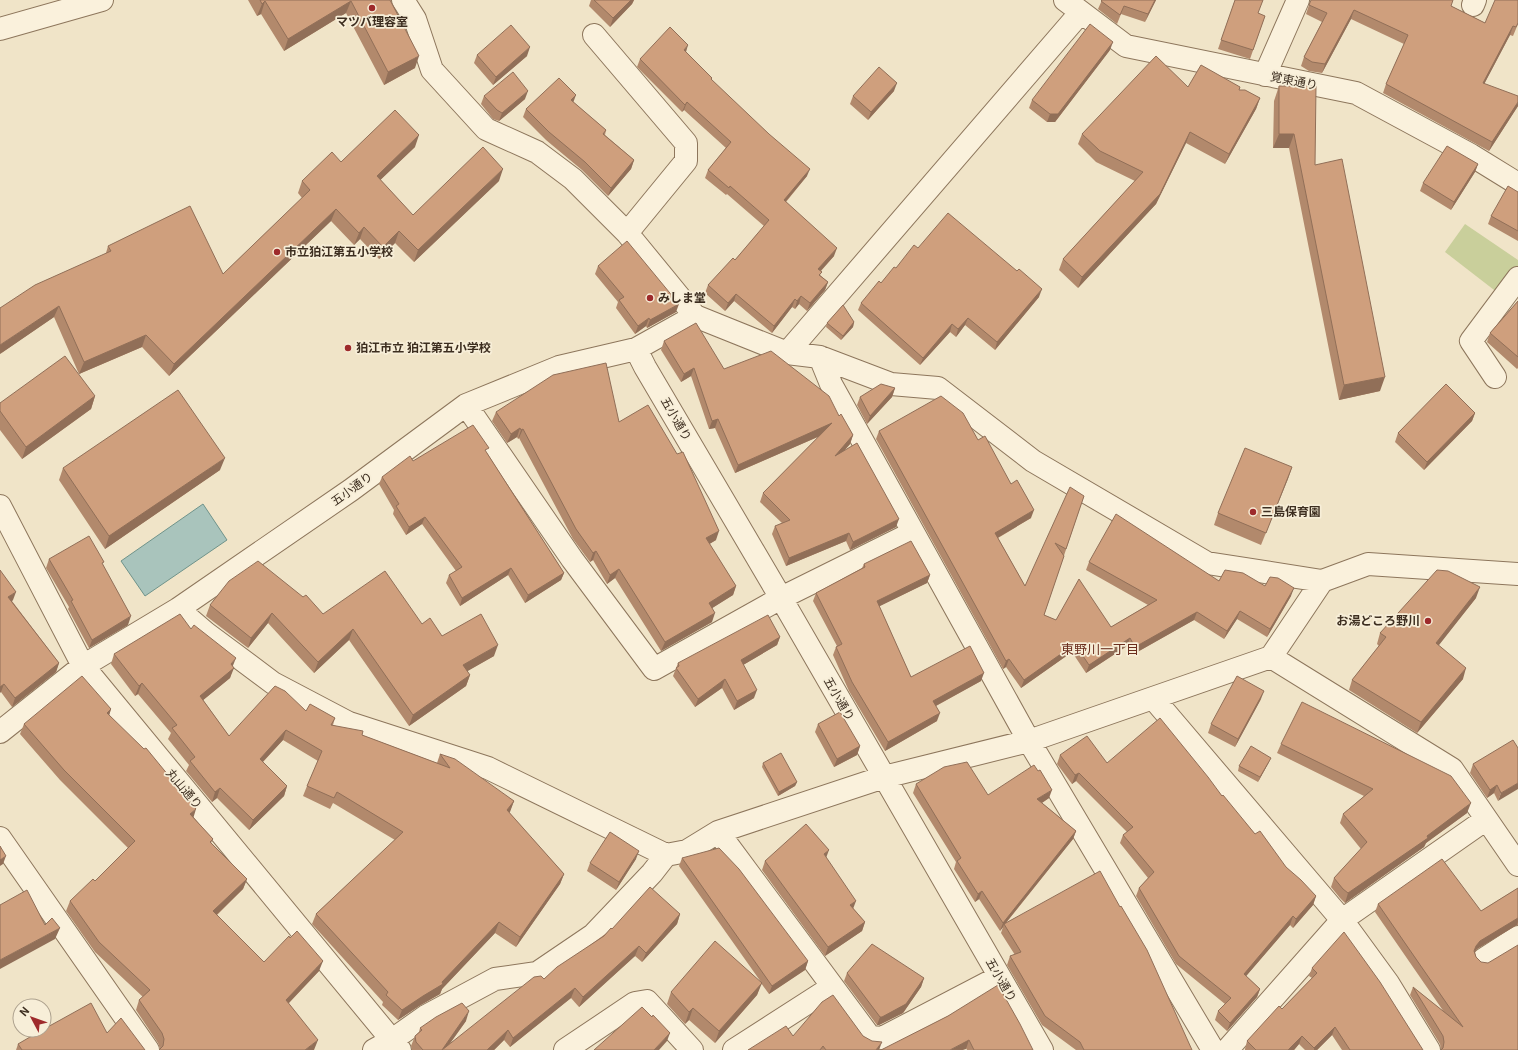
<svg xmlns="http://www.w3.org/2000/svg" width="1518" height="1050" font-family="Georgia,'Noto Sans JP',serif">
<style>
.green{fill:#c9cf9b}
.water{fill:#a9c4bc;stroke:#6f938a}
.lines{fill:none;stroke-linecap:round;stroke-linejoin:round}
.minor-casing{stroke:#8d765c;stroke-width:24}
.minor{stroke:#faf1dc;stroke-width:22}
.wall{fill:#b2896c}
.shaded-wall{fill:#916f58}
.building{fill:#cf9f7d;stroke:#916f58}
.poi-dot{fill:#9e2a2b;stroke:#f7eed8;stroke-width:1.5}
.labels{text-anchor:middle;stroke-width:3.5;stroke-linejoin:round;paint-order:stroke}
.poi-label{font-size:12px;font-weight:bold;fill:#3d2e20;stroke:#f7eed8;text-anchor:start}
.street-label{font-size:12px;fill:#3d2e20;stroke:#f7eed8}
.neighbourhood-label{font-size:13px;fill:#6b2e1e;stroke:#f7eed8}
</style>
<rect width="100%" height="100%" fill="#f0e4c8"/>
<path class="green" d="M1465,224L1518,260V272L1498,293L1445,252Z"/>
<path class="water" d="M203,504L227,540L145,596L121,561Z"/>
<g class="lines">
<defs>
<path id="minor" d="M403,0L415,19L432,70L486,129L537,152L573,179L627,233L695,316L787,353L820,357L891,384L938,388L1033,461L1207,563L1322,581L1368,564L1518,574
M1065,0L1126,46L1356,93L1471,155L1518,184
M1473,5L1475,0
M0,29L102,0
M594,35L686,143V161L627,233
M1265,75L1298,0
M636,349L645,367L781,598L1042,1050
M787,353L1081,12
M820,357L831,384L1029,741L1213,1050
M1495,377L1471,341L1518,278
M466,405L572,559L654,669L781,598L912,533
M0,506L83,666L400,1050
M178,609L206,633L273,683L349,723L488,768L666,855
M1271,657L1452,769L1518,865
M1153,698L1342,920L1388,983L1429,1050
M0,732L83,666L178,609L351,490L466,405L559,367L636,349L695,316
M718,832L870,1037L882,1038L999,977
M0,838L148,1050
M1484,959L1518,937
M374,1050L392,1040L426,1016L495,979L537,973L593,935L652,873L666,855L687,851L718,832L884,777L1029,741L1271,657L1322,581
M565,1050L635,1003L647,1001L692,1050
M734,1050L832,987
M1227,1050L1342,920L1485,820"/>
</defs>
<use href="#minor" class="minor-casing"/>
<use href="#minor" class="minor"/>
</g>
<path class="wall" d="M248,0H390L415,68L384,85L346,13L284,51L261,14L257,16Z
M591,0H634L632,4L610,27L589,6Z
M1102,0H1156L1145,22L1121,14L1117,24L1098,9Z
M1235,0L1258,13L1265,16L1250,59L1218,49Z
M1518,0V24L1513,36L1510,35L1484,84L1518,106L1489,151L1383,93L1386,84L1404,44L1351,19L1322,73L1309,71L1301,66L1304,57L1322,22L1306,14L1309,5L1451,6L1485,23Z
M1110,50L1055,122H1047L1029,108L1032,100Z
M686,52L711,80L807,176L786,202L834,256L821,271L822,272L820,275L828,282L825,290L807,311L799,304L795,309L792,307L772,333L734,301L725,311L705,293L708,285L735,260L764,226L727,194L726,195L705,178L708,170L726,148L684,110L682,112L637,67L640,59Z
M477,55L527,56L493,85L474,63Z
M1279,86L1315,165L1380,391L1339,400L1289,148H1273L1274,101Z
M1188,87L1239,90L1260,98L1256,109L1225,164L1186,143L1156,204L1078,288L1059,270L1063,259L1135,181L1096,162L1078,144L1082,134Z
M894,91L868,120L850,104L853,96Z
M484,96L525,99L499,121L493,119L481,104Z
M573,102L606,130L605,135L634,160L631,169L608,196L582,170L546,140L523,117L526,109Z
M415,147L380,180L413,215L499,181L414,262L395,243L379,259L360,239L354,245L331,221L169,376L142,347L79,374L54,317L0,354L106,253L108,246L223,274L302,198L298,193L302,181L341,162Z
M1478,164L1475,172L1451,210L1420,191L1423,183Z
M1518,192V241L1488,224L1491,216Z
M918,248L1039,297L995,350L965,325L956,337L950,332L920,365L858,310L861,303L896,268Z
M598,266L676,312L647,328L646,326L635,334L616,308L618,302L595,274Z
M1518,301V368L1517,369L1487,342L1490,333Z
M854,322L853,327L841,340L826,327L827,323Z
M664,341L724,369L839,416L853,435L850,444L844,451L896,527L850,550L846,541L786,566L772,534L775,526L782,523L760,502L763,493L820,436L735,473L715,428L709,429L691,376L681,382L661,350Z
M895,388L892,397L867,424L857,405L860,397Z
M95,396L91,409L22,459L0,430V403Z
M496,412L619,422L716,540L709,544L736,586L733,595L712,608V622L661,651L615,578L607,584L593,560L590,562L573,539L519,438L518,439L517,437L507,443L492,421Z
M1475,413L1472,421L1424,470L1395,442L1398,433Z
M879,431L978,440L1011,484L1031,518L998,538L1025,586L1084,496L1044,615L1056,620L1111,627L1148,605L1086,570L1089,562L1219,581L1265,586L1291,596L1267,637L1237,619L1224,639L1194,620L1132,655L1127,646L1086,673L1072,652L1021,688L1006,667L1003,669L876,439Z
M487,453L564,573L561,580L525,603L508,575L460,606L446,583L449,575L456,571L422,524L406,535L393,514L394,510L379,484L382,477L413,461Z
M1292,467L1261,545L1214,525L1218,513Z
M63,468L220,470L105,549L59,480Z
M49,559L103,566L128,625L89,648L68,609L69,607L46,568Z
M864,564L930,575L927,583L879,606L911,677L981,681L936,706L937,721L885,751L849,691L833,655L836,647L837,646L813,601L816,593L862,568Z
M0,570L13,600L12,601L59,663L56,672L12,707L1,692Z
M1476,598L1438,645L1463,679L1417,733L1349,690L1352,680L1379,646L1377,644L1380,633Z
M210,605L323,614L422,624L442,636L494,656L467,671L470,675L466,686L409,726L349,640L314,673L268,623L248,648L206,616Z
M191,629L233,666L230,678L203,700L229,736L306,711L335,718L333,725L362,735L437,763L440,754L514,801L509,813L564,874L560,884L516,947L495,933L442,989L440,994L419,1006L398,1020L382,1005L383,1002L312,924L316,914L395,840L333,803L330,809L303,796L307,786L318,761L283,740L263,762L287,786L284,796L249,830L217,798L212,802L186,771L189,765L168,739L171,733L138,694L135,696L111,664L114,654Z
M780,637L777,645L743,665L754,698L734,710L722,688L695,707L673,676L678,663Z
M1261,699L1235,747L1208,733L1211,724Z
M111,709L109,715L193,818L213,839L211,843L247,879L243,889L217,915L264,962L319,971L289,1003L160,1049L158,1043L136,1010L139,1000L143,997L95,952L66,911L70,901L95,881L128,848L60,780L20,734L24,724Z
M818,724L860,746L857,755L834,767L815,732Z
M1281,744L1467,813L1426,843L1424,847L1345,903L1340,898L1331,887L1334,878L1361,849L1340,823L1343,814L1364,796L1277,753Z
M1518,748L1498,801L1494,793L1487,798L1470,773L1473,764Z
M1060,755L1107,763L1222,796L1255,834L1286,867L1316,896L1313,905L1293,928L1290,925L1246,976L1260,989L1257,997L1227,1031L1215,1020L1218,1011L1225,1004L1176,964L1136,896L1139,888L1148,878L1120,843L1123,835L1127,832L1076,781L1072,784L1057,764Z
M1269,762L1258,782L1238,771L1239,766Z
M763,763L797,782L795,786L778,796L762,767Z
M916,784L988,795L1049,798L1042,803L1076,831L1073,839L1006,923L1192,1050H1076L1042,1025L1007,965L1010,956L1015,955L1001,933L1003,927L1000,931L979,899L975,902L954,869L956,862L913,793Z
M682,858L808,961L805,970L769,994L761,983L757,995L715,1043L689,1020L685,1024L667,1004L671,992L761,982L679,866Z
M826,858L853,908L865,922L862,931L825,956L762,870L765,861Z
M636,859L616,890L587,871L590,863Z
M1518,888V925H1517L1477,949L1475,952L1476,957L1518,1050H1441L1440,1044L1410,995L1413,987L1444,1012L1375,912L1378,904L1481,911Z
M680,914L677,924L642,962L635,956L579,1007L571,998L510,1047L504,1040L494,1050H412L411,1046L415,1036L419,1032L420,1028L466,1021L449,1045L544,979L612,929Z
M1312,968L1421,1049L1423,1050H1342L1332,1035L1317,1050H1305L1299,1044L1294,1050H1245V1049L1247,1041L1282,1009L1312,978L1309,976Z
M847,973L924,978L921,987L903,1013L879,1025H877L844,981Z
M948,1016L1033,1050H967Z
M107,1033L145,1050H16L18,1044Z
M793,1036H863L879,1050H748Z"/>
<path class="shaded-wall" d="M631,0H634L632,4L610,27L613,18Z
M1155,0H1156L1145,22L1148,14Z
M265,1L261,14L257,16L262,4Z
M351,1L346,13L284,51L288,39Z
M1354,10L1351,19L1322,73L1325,64Z
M1513,26L1510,35L1480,92L1483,83Z
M1113,42L1110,50L1055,122H1047L1050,114Z
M688,45L686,52L684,50Z
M530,47L527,56L493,85L496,77Z
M419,56L415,68L384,85L388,72Z
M897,83L894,91L868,120L871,112Z
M528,91L525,99L499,121L502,113Z
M576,95L573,103L571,100Z
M1260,98L1256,109L1225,164L1229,154Z
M687,102L684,110L682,112L685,105Z
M1518,102V106L1489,151L1492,142Z
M1190,132L1186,143L1156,204L1078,288L1082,277Z
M1279,134H1294L1289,148H1273Z
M419,135L415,147L372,188L377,176Z
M634,160L631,169L608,196L611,188Z
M1478,164L1475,172L1451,210L1454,202Z
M503,169L499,181L414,262L418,250Z
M810,169L807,176L781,207L784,200Z
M336,209L331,221L169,376L174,364Z
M364,227L360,239L354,245L359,233Z
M399,231L395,243L379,259L383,247Z
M837,248L834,256L815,277L818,269Z
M828,282L825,290L807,311L810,303Z
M1042,289L1039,297L995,350L997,342Z
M736,294L734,301L725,311L728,303Z
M801,296L799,304L795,309L797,301Z
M795,299L792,307L772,333L774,326Z
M679,304L676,312L647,328L650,320Z
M59,306L54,317L0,354V345Z
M649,318L646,326L635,334L638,326Z
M968,318L965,325L956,337L958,329Z
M854,322L853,327L841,340L843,336Z
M952,324L950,332L920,365L923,358Z
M146,335L142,347L79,374L84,362Z
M694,368L691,376L681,382L684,374Z
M1385,377L1380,391L1339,400L1344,385Z
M895,388L892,397L867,424L870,416Z
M95,396L91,409L22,459L26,447Z
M1475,413L1472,421L1424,470L1427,462Z
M718,419L715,428L709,429L712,421Z
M832,423L829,432L735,473L738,465Z
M520,428L517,437L507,443L511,434Z
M523,429L519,438L518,439L521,430Z
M853,435L850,444L832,464L835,456Z
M225,458L220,470L105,549L109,536Z
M1292,467L1288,479L1261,545L1266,533Z
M1034,510L1031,518L992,541L995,533Z
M425,517L422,524L406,535L409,527Z
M899,519L896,527L850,550L853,542Z
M719,531L716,540L703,548L706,538Z
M849,533L846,541L786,566L789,558Z
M596,551L593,560L590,562L593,553Z
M511,568L508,575L460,606L462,598Z
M619,569L615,578L607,584L610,575Z
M564,573L561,580L525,603L528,595Z
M930,575L927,583L874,609L877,601Z
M736,586L733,595L706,612L709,603Z
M1480,587L1476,598L1432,654L1436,643Z
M1294,588L1291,596L1267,637L1270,629Z
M16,592L13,600L5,606L8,597Z
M1240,611L1237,619L1224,639L1227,631Z
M1197,612L1194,620L1132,655L1135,647Z
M272,613L268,623L248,648L251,638Z
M715,613L712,622L661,651L665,642Z
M131,616L128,625L89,648L92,640Z
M353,629L349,640L314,673L318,662Z
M780,637L777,645L738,668L741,660Z
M1130,638L1127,646L1086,673L1089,665Z
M1075,644L1072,652L1021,688L1024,680Z
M498,645L494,656L459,676L463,665Z
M236,658L232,668H234L230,678L196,706L200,696L231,664Z
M1009,659L1006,667L1003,669L1006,661Z
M59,663L56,672L12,707L15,698Z
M1466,668L1463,679L1417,733L1421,722Z
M984,673L981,681L930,709L933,701Z
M470,675L466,686L409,726L413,715Z
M725,679L722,688L695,707L698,699Z
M142,683L138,694L135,696L139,686Z
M4,684L1,692L0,693V687Z
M757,690L754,698L734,710L737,701Z
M1264,691L1261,699L1235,747L1238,739Z
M111,709L108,719L107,713Z
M940,713L937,721L885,751L888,742Z
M286,730L283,740L256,769L260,759Z
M860,746L857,755L834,767L837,759Z
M1271,758L1269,762L1258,782L1260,777Z
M1079,773L1076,781L1072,784L1075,775Z
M797,782L795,786L778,796L779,792Z
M1518,783V789L1498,801L1501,793Z
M1497,785L1494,793L1487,798L1490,790Z
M287,786L284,796L249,830L253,820Z
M220,788L217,798L212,802L215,792Z
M1052,790L1049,798L1034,808L1037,799Z
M514,801L510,812L503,820L507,810Z
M1471,803L1467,813L1426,843L1424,847L1345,903L1348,893Z
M196,809L193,819L190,814Z
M1076,831L1073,839L1004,925V924L1003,927L1000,931L1003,923Z
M829,850L826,858L824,854Z
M639,851L636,859L616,890L619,882Z
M6,856L3,864L0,866V860Z
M564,874L560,884L516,947L520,937Z
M247,879L243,889L210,921L213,911Z
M982,891L979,899L975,902L978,894Z
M1316,896L1313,905L1293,928L1296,919Z
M856,901L853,909L850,905Z
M680,914L677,924L642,962L646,953Z
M1293,916L1290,925L1241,982L1244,974Z
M1518,918V922L1517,925L1477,949L1473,954L1476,946L1480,941Z
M499,922L495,933L442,989L440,994L419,1006L398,1020L402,1010L442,982Z
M865,922L862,931L825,956L828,947Z
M60,928L55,939L0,969V960Z
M639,946L635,956L579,1007L583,997Z
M323,961L319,971L282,1010L286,1000Z
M808,961L805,970L769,994L772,986Z
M924,978L921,987L903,1013L879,1025H877L880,1017Z
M762,983L757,995L715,1043L719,1031Z
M575,988L571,998L510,1047L513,1038Z
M1260,989L1257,997L1227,1031L1230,1023Z
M693,1008L689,1020L685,1024L689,1012Z
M469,1011L466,1021L445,1050H442Z
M1335,1027L1332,1035L1317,1050H1314V1048Z
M508,1030L504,1040L494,1050H487Z
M670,1033L667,1041L659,1050H654Z
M1302,1036L1299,1044L1294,1050H1288Z
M318,1040L314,1050H305Z
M969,1040L966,1049L963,1050H950Z
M882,1042L879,1050H876Z"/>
<path class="building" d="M260,0H390L419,56L388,72L351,1L288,39L265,1L262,4Z
M594,0H631L613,18Z
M1102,0H1155L1148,14L1124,6L1120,15L1101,1Z
M1235,0H1263L1258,13L1265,16L1253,50L1221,40Z
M1311,0H1453L1451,6L1485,23L1495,0H1518V23L1516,27L1513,26L1483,83L1518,96V102L1492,142L1386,84L1408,35L1354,10L1325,64L1312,62L1304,57L1327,13L1309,5Z
M1090,24L1113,42L1058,114H1050L1032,100Z
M511,25L530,47L496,77L477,55Z
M670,27L688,45L684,50L712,78L711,79L769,134L810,169L784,200L837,248L818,269L822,272L819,275L828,282L810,303L801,296L797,301L795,299L774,326L736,294L728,303L708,285L733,258L735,260L769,220L730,186L729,188L708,170L731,142L687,102L685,105L640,59Z
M1156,56L1188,87L1201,65L1240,87L1239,90H1245L1260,98L1229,154L1190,132L1160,194L1082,277L1063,259L1143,172L1100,151L1082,134Z
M879,67L897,83L871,112L853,96Z
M513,72L528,91L502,113L497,110L484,96Z
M559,78L576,95L571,100L606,130L603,134L634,160L611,188L585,162L549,132L526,109Z
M1279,86H1316L1315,165L1342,159L1385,377L1344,385L1294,134H1279Z
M395,110L419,135L377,176L413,215L483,147L503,169L418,250L399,231L383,247L364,227L359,233L336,209L174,364L146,335L84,362L59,306L0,345V308L35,285L111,251L108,246L190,206L223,274L310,190L302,181L332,152L341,162Z
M1447,146L1478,164L1454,202L1423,183Z
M1508,186L1518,192V231L1491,216Z
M948,213L1017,271L1019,269L1042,289L997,342L968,318L958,329L952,324L923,358L861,303L879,281L881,283L894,267L896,268L914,245L918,248Z
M627,241L679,304L650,320L649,318L638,326L619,300L624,297L598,266Z
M1518,301V357L1490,333Z
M843,305L854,322L843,336L827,323Z
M696,323L724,369L771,351L829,396L839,416L841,414L853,435L835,456L857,443L899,519L853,542L849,533L789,558L775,526L790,520L763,493L832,423L738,465L718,419L712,421L694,368L684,374L664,341Z
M65,356L95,396L26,447L0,411V403Z
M606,363L619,422L648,405L677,454L683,452L719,531L706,538L736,586L709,603L715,613L665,642L619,569L610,575L596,551L593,553L576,529L523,429L521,430L520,428L511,434L496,412L553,375Z
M881,384L895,388L870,416L860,397Z
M1446,384L1475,413L1427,462L1398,433Z
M178,390L225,458L109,536L63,468Z
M941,396L963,413L978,440L985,436L1011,484L1017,480L1034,510L995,533L1025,586L1070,487L1084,496L1066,549L1055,543L1064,556L1044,615L1056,620L1079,579L1111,627L1157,600L1089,562L1116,514L1219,581L1225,570L1243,573L1265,586L1270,577L1278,578L1294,588L1270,629L1240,611L1227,631L1197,612L1135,647L1130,638L1089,665L1075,644L1024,680L1009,659L1006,661L879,431Z
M473,425L489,448L485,450L564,573L528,595L511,568L462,598L449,575L462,567L425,517L409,527L396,506L399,504L382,477L410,456L413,461Z
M1245,448L1292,467L1266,533L1218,513Z
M89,536L104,562L102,563L131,616L92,640L71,601L73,600L49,559Z
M911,541L930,575L877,601L911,677L970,646L984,673L933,701L940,713L888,742L852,682L836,647L842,644L816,593L865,567L864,564Z
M258,561L303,597L306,595L323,614L385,571L422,624L430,618L442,636L481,614L498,645L463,665L470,675L413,715L353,629L318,662L272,613L251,638L210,605L229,581Z
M0,570L16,592L8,597L59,663L15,698L4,684L0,687Z
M1437,570L1448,571L1480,587L1436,643L1466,668L1421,722L1352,680L1386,637L1380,633Z
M180,614L191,629L194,625L236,658L231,664L234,668L200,696L229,736L275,686L285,691L306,711L310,704L335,718L331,725L363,731L362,735L450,768L440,754L455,759L514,801L507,810L564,874L520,937L499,922L442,982L443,984L423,996L402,1010L386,995L388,992L316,914L403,832L337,792L334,798L307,786L322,751L286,730L260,759L287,786L253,820L220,788L215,792L190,761L195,757L172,728L177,725L142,683L139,686L114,654Z
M768,615L780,637L741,660L757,690L737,701L725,679L698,699L676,668L679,666L678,663Z
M82,676L111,709L107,713L144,749L146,748L196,809L190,814L213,839L210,842L247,879L213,911L264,962L289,936L290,938L297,931L323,961L286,1000L318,1040L305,1050H159L163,1046L164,1039L162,1033L139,1000L150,990L99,942L70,901L93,879L95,881L135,841L64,770L24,724Z
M1237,676L1264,691L1238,739L1211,724Z
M1302,702L1451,776L1471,803L1427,836L1428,838L1348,893L1343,889L1334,878L1367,842L1343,814L1373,789L1281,744Z
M840,712L860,746L837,759L818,724Z
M1160,718L1208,777L1222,796L1223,795L1255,834L1260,831L1286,867L1301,880L1316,896L1296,919L1293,916L1244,974L1260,989L1230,1023L1218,1011L1231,998L1179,956L1139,888L1154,872L1123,835L1133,827L1079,773L1075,775L1060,755L1087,736L1107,763Z
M1513,740L1518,748V783L1501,793L1497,785L1490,790L1473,764Z
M1251,746L1271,758L1260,777L1239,766Z
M781,753L797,782L779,792L763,763Z
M967,762L988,795L1034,765L1038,771L1040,770L1052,790L1037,799L1076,831L1003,923L982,891L978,894L957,861L961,858L916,784L944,767Z
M806,824L829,850L824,854L856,901L850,905L865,922L828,947L765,861Z
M610,832L639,851L619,882L590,863Z
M0,846L6,856L0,860Z
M719,848L739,869L808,961L772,986L682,858Z
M1442,859L1481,911L1518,888V918L1480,941L1476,946L1474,951L1476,957L1481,962L1488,963L1518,945V1050H1441L1443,1048L1444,1042L1443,1036L1413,987L1463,1027L1378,904Z
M1100,871L1120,907L1121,906L1147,950L1192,1050H1084L1080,1042L1045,1016L1010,956L1021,952L1004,924Z
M650,887L680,914L646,953L639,946L583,997L575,988L513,1038L508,1030L487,1050H442L534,977L541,976L544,979L557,967L604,936L611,928L612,929Z
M27,890L45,925L52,918L60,928L0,960V905Z
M1344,932L1380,982L1423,1050H1350L1335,1027L1314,1048L1302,1036L1288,1050H1256L1247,1041L1279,1006L1282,1009L1317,973L1312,968Z
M715,941L762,983L719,1031L693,1008L689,1012L671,992Z
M872,944L924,978L906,1004L882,1017H880L847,973Z
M998,985L1020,1024L1033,1050H974L969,1040L950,1050H881L948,1016Z
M833,995L863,1036L872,1041L882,1042L876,1050H826L823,1046L820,1050H748L786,1026L793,1036L822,1002Z
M91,1003L107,1033L121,1018L145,1050H22L18,1044L42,1030H44V1029Z
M462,1003L469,1011L442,1050H423L416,1042L415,1036L422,1030L420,1028L436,1017Z
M642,1007L652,1017L653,1015L670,1033L654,1050H594Z"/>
<g class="poi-dot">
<circle cx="372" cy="8" r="4"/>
<circle cx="277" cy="252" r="4"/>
<circle cx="650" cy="298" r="4"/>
<circle cx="348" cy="348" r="4"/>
<circle cx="1253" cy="512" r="4"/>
<circle cx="1428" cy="621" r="4"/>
</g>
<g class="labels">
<g class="poi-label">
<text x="372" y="26" text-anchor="middle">マツバ理容室</text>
<text x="285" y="256">市立狛江第五小学校</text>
<text x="658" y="302">みしま堂</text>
<text x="356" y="352">狛江市立 狛江第五小学校</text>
<text x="1261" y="516">三島保育園</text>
<text x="1420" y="625" text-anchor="end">お湯どころ野川</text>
</g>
<g class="street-label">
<text transform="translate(1294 81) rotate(11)" y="4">覚東通り</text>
<text transform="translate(676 419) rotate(60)" y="4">五小通り</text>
<text transform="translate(352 489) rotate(-36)" y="4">五小通り</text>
<text transform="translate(839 699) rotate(60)" y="4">五小通り</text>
<text transform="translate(184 789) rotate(50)" y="4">丸山通り</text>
<text transform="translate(1001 980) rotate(60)" y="4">五小通り</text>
</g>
<g class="neighbourhood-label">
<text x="1100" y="654">東野川一丁目</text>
</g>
</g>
<g transform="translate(32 1018) rotate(311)"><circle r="19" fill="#f7eed8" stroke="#ada18e"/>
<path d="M0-3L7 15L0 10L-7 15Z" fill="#9e2a2b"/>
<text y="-6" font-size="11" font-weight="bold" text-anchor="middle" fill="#3d2e20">N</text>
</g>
</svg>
